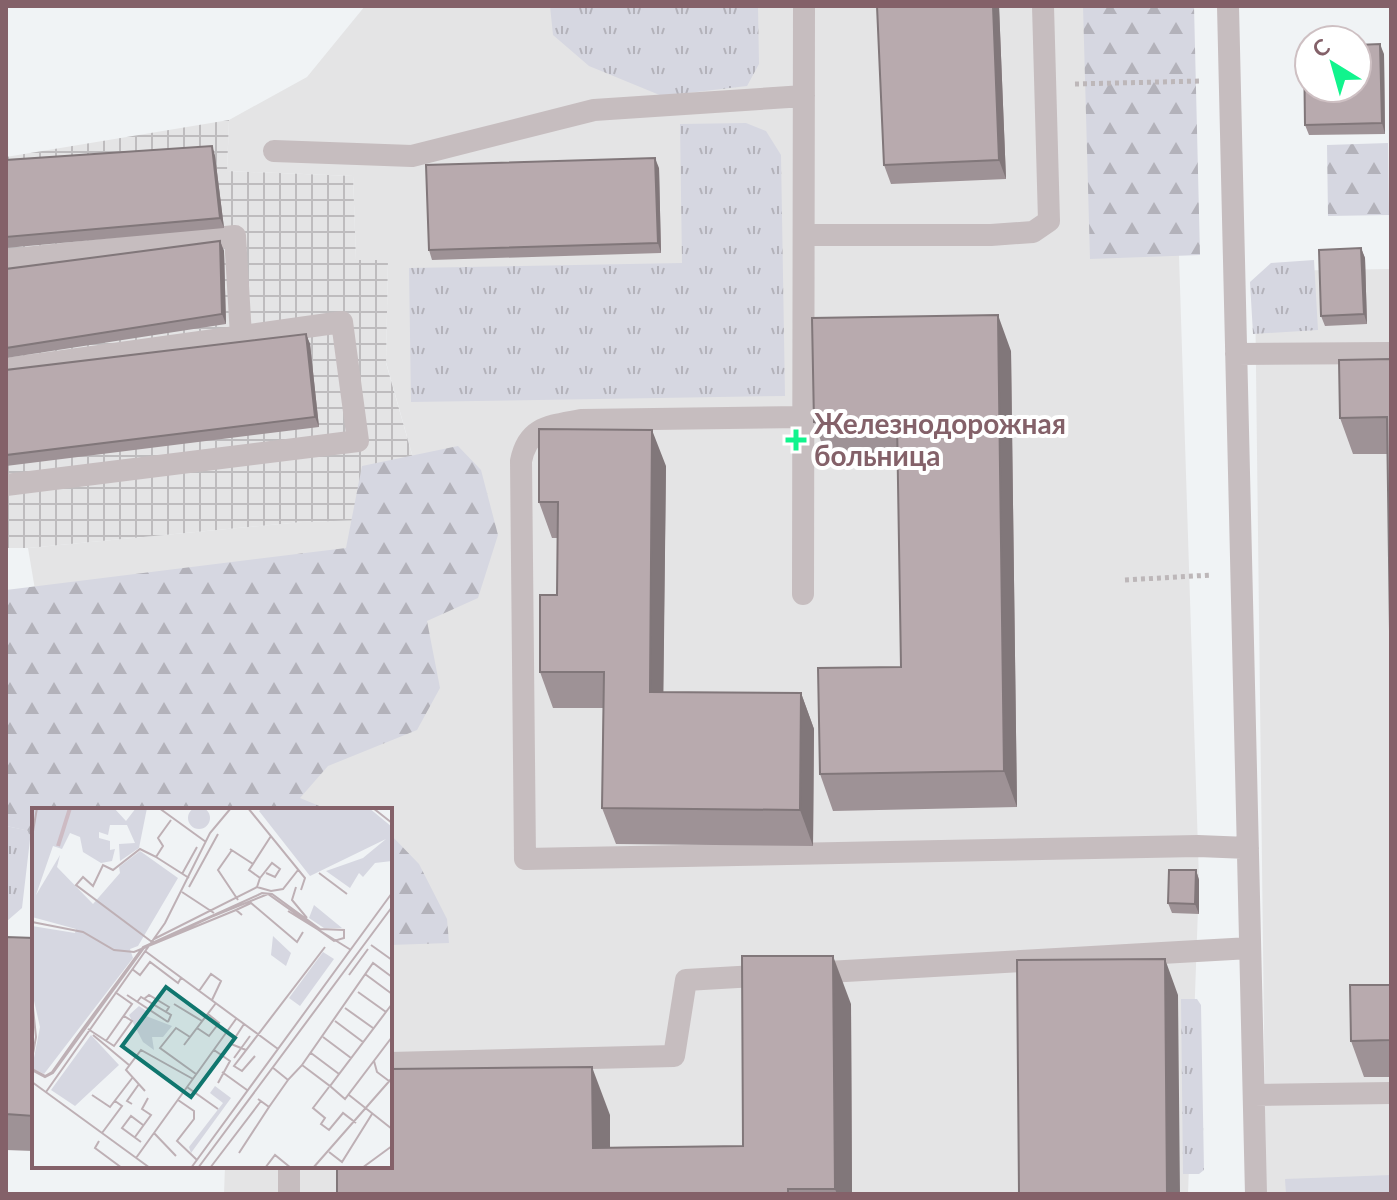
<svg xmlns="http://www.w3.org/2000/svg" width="1397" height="1200" font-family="Lato,sans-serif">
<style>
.built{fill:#e4e4e5}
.industrial{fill:url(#industrial-grid)}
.grass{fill:url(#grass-tufts)}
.forest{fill:url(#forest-firs)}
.park{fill:#d6d7e1}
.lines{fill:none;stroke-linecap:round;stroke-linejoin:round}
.path{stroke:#bdb7b9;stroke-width:5;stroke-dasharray:4 4;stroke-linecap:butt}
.service{stroke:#c6bdbf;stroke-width:22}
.wall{fill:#9e9296}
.shaded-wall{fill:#81777a}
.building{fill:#b8aaae;stroke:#81777a;stroke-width:2}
.poi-dot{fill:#11f48d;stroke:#fff;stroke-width:3}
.labels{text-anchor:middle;stroke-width:8;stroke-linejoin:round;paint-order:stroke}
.poi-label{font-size:28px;font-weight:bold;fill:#846169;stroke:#fff;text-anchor:start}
.inset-river{fill:none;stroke:#cdbbc3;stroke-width:4}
.inset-road{fill:none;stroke:#beb0b5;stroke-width:2}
.view{fill:#0f766e;fill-opacity:0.15;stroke:#0f766e;stroke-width:4}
.inset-edge{fill:none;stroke:#846169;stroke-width:4}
</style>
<defs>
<pattern id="industrial-grid" width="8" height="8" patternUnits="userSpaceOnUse" patternTransform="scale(2)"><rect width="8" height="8" fill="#e4e4e5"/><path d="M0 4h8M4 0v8" fill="none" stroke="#bebcbe"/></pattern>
<pattern id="grass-tufts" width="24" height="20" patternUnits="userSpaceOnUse" patternTransform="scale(2)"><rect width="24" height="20" fill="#d6d7e1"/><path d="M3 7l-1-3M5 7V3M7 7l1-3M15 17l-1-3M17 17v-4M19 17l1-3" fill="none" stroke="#b3b2ba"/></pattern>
<pattern id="forest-firs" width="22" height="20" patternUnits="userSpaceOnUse" patternTransform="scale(2)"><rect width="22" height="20" fill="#d6d7e1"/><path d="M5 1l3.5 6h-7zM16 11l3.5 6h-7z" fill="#b3b2ba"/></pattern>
</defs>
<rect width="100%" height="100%" fill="#f0f3f5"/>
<path class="built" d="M365,6H1171L1199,880L1188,1194H224L225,1166H390V810H72L28,548L302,522L430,518L386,362L388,260H356L353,176L227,171L229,120L307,77Z
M1391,269V1194H1266L1255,286L1268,271Z"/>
<path class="industrial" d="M229,120L227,171L353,176L356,260H388L386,363L430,518L302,522L28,548H6V157Z"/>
<path class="grass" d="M550,6H758L759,64L747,86L662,96L589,66L553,35Z
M746,123L766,131L781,155L785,396L411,402L409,268L682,263L680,124Z
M1314,260L1318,330L1253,334L1250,282L1271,263Z
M6,826L31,831L22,908L7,921Z
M1181,999H1197L1201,1005L1204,1170L1199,1174H1183Z"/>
<path class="forest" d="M1083,6H1194L1200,255L1090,259Z
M1388,143L1389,215L1328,216L1327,145Z
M458,446L481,470L498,535L478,598L427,621L440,688L417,730L328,766L300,798L329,810H34V832L6,826V590L346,548L362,466Z
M390,834L419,864L447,919L449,943L390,945Z"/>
<path class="park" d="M1391,1175V1194H1286L1285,1179Z"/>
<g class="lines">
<path class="path" d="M1075,84L1201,81
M1125,580L1212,575"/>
<path class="service" d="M1228,6L1256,1194
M274,151L412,156L594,110L804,96
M804,235H991L1033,232L1049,221L1043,6
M6,260L235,236L241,336
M1236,354L1391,353
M6,369L342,322L358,441L6,485
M803,417L581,420C550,426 528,426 521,461L525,859L1198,846L1248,848
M803,594L804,6
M810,973L1250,948
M390,1063L674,1056L686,980L771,975
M1254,1095L1391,1093
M289,1194V1166"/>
</g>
<path class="wall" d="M999,6L1006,179L891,184L884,165Z
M1384,54L1385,134L1309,135L1305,125Z
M212,146L215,156L224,228L6,248V160Z
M659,168L661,253L432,260L429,250Z
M220,241L224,251L226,324L6,358V269Z
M1361,248L1365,258L1367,324L1325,326L1321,316Z
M306,334L310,344L319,427L6,466V370Z
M1011,351L1017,807L833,811L820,774L901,667L898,457L827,458L814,422Z
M1391,359L1387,454H1353L1340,418Z
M666,466L663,692L801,693L814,729L813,846L616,844L602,808L603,708H553L540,672L557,595L558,538H552L539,502Z
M1196,870L1199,880V914L1172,913L1168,903Z
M6,937L34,938V1151L6,1150Z
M1391,985V1077H1364L1351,1041Z
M851,1004L852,1194H337L610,1115V1147L743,1146Z"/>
<path class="shaded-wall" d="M993,6H999L1006,179L999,160Z
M1380,44L1384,54L1385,134L1382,123Z
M212,146L215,156L224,228L220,218Z
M655,158L659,168L661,253L658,243Z
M220,241L224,251L226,324L222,314Z
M1361,248L1365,258L1367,324L1364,314Z
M998,315L1011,351L1017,807L1004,771Z
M306,334L310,344L319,427L315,417Z
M652,430L666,466L663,728L650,692Z
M801,693L814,729L813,846L800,810Z
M1196,870L1199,880V914L1195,904Z
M833,956L851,1004L852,1194H837L835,1189Z
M1165,959L1178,995L1180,1194H1167Z
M592,1067L610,1115V1194L593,1148Z"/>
<path class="building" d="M877,6H993L999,160L884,165Z
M1380,44L1382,123L1305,125L1304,46H1309V88H1357V45Z
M212,146L220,218L6,237V160Z
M655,158L658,243L429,250L426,165Z
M220,241L222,314L6,348V269Z
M1361,248L1364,314L1321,316L1319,250Z
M998,315L1004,771L820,774L818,668L901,667L897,421L814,422L812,318Z
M306,334L315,417L6,455V370Z
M1391,359V702L1387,417L1340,418L1339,360Z
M539,429L652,430L650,692L801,693L800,810L602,808L604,672H540V595H557L558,502H539Z
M1169,870H1196L1195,904L1168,903Z
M6,937L34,938V1116L6,1114Z
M742,956H833L835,1189H788V1194H337V1166H390V1069L592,1067L593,1148L743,1146Z
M1165,959L1167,1194H1019L1017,960Z
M1350,985H1391V1040L1351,1041Z"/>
<path class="poi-dot" d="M792 428h8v8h8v8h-8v8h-8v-8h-8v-8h8z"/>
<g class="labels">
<g class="poi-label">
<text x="814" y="434">Железнодорожная<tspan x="814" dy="32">больница</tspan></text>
</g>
</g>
<g transform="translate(32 808)">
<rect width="360" height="360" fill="#f0f3f5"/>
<path d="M0,0H82L94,13L104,0H115L107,40L88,53L87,36L103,35L95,17H78L76,27L67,24V30L78,33V42L83,41L80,53L69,55L51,44L48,29L38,25L30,41L21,38L4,87L28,47L25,59L61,96L88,65L87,59L108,43L146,70L106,138L98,141L101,150L12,266L0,260L8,219L0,184V118L43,125L44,121L0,109ZM231,0H337L360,19V53L343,55L331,69L327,65L318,80L294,63L331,50L354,31L278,68L227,3ZM282,97L310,120H292L277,110ZM241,128L259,145L254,158L239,147ZM291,144L302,151L268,198L257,190ZM107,198L116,204L114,208L140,218L131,229H120L122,242L111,234L97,207ZM59,227L87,257L43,298L19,282ZM183,278L199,290L159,345L157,339L191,295L178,285Z" fill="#d6d7e1"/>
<path d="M156 10a11 11 0 1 1 22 0a11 11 0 1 1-22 0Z" fill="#d6d7e1"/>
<path class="inset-river" d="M26,38L38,0"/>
<path class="inset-road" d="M127,0L174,34M216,0L273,70L269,82M341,0L360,15M0,29L5,0M198,41L221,56L217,62L228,70L225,79L239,83L251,81L266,62M200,42L186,62L206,92M124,49L157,70M221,56L239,28M287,65L315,86M150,66L165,39M228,70L240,55L248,61L243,69L234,65M157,79L186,26M264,79L260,92L275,110M150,84L182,105M204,102L219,95L265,134L271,124M256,103L319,142M0,114L51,124L82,142L102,144L204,102L210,107M122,131L225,79M120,134L44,77L51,69L61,78L71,57L81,62L108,41L124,49L131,38L126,30L139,12M339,137L360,152M113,143L246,241M100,161L108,167L118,154L146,175L149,170M333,166L360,186M317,167L336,141M167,183L179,166L189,173L180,192M326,184L354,204M95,187L136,214M0,190L4,229L0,251M112,191L117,187L137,199L134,204M105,194L109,189L139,207L136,214M142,196L170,213M313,200L341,220M303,213L331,234M212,216L199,236L214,242M165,220L177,228L187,215L176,206M56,221L82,238L100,213L92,208M61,227L97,257M158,229L144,220L128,240L164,266M291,229L319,250M74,233L100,196L83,184M152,237L184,195M182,242L198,253L186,275M279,245L307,266M223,248L210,263L202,258L293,139M202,250L218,228M342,253L345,264L357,273M270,257L341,155L360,169M240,259L256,272L270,257L298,278L360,196M0,261L13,268L20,264L44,230L111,139L226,87L230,85L240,86L288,121L312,122V130L302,133L236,86L179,109L112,140L21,265L13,269L0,262M190,264L215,282M0,274L118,360M298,278L313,291L360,229M155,279L186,301M297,279L281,300L293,310L289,316L297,322L311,305L324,315M113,283L94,262L109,242L161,271M14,284L133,115L178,25L199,0M60,287L78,299L101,269M317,287L360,321M146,292L162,303V311L145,333L165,352M100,296L95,293L107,276M237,299L256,272M70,325L90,298L83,293M122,325L144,348M103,329L119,307L110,301L116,290M67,333L63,340L90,360M109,334L90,320L99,308L111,317M297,344L310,354L340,306M207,345L237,299L226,291M104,350L204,211M159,360L360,85M166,360L360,99M178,360L229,293M233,360L243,347L259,360M281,360L360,270M330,360L360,338"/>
<path class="view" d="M134,179L203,230L159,289L90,238Z"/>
<rect width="360" height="360" class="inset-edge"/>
</g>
<rect width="1397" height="1200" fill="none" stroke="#846169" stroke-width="16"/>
<g transform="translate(1333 64) rotate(323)"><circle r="38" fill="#ffffff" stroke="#cec0c3" stroke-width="2"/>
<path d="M0-6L14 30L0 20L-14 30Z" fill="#11f48d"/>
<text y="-12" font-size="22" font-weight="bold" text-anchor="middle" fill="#846169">С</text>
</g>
</svg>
